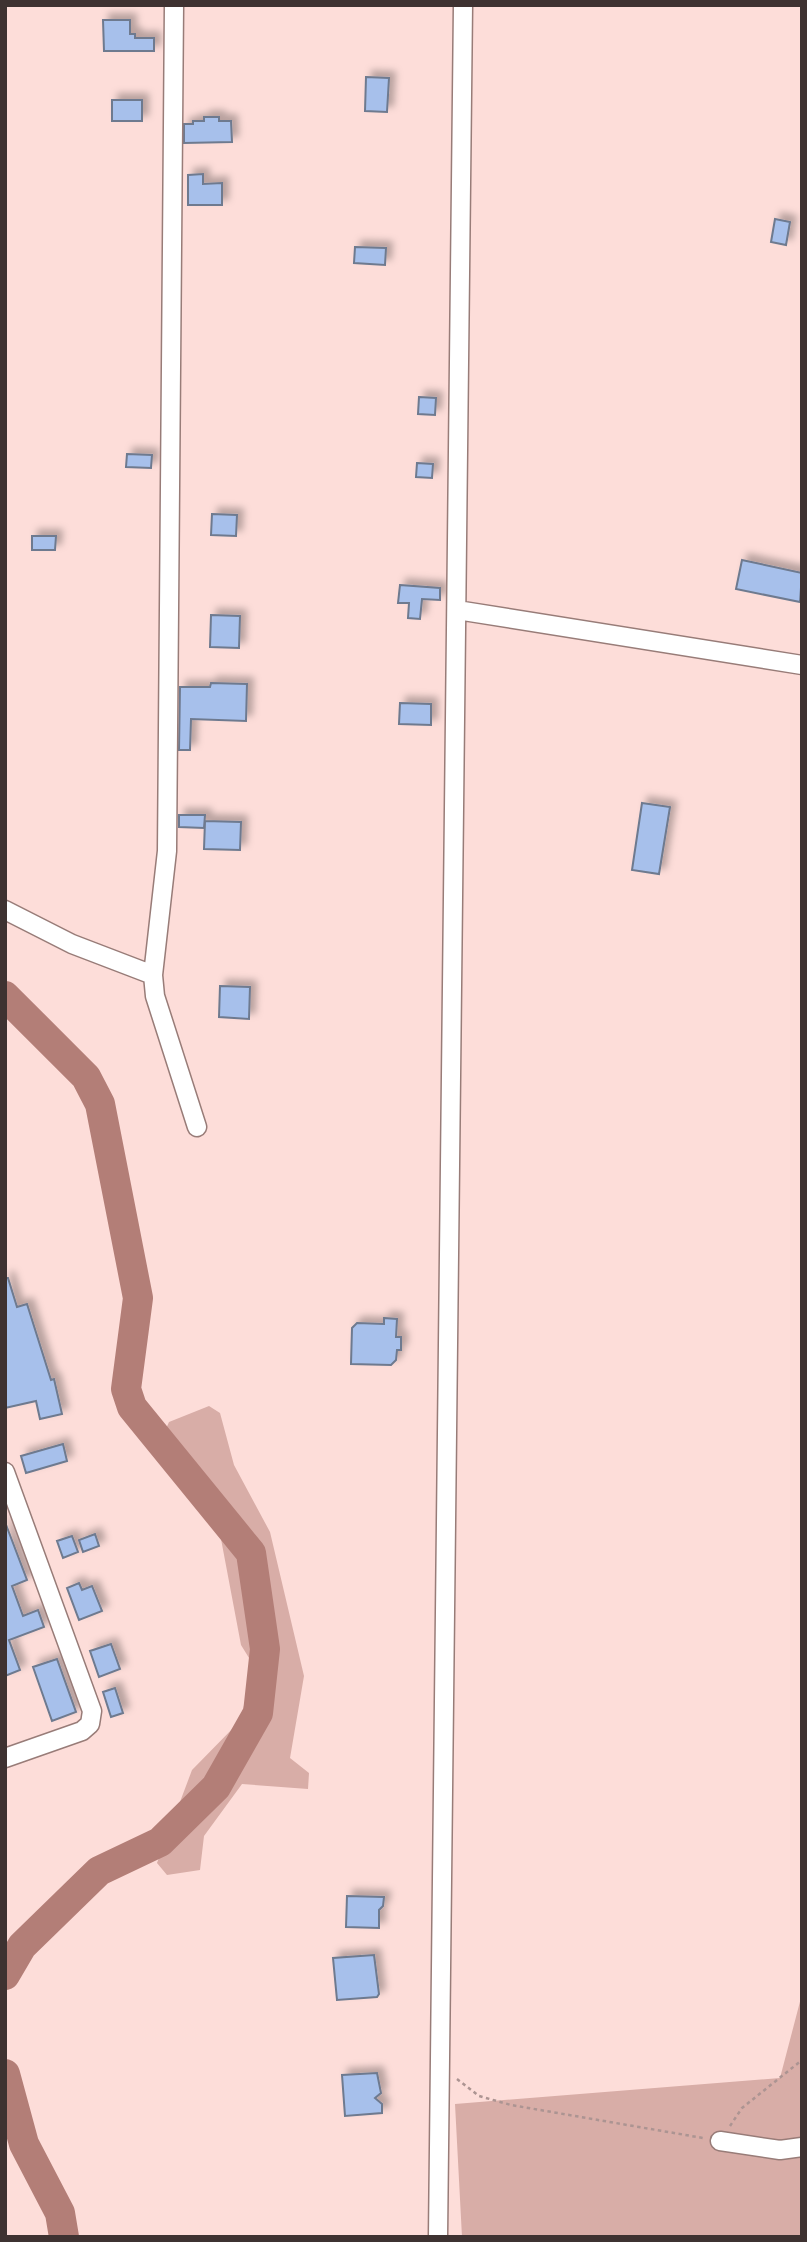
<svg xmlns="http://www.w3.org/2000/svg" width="807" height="2242" font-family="'Exo 2',sans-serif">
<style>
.green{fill:#d8ada7}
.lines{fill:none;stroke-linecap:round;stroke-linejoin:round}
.river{stroke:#b37e77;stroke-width:30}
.building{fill:#a7c0eb;stroke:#6e7a8f;stroke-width:2;filter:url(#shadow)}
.minor-casing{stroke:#987c78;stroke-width:21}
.path{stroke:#ac9492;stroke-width:2.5;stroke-dasharray:3.5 3.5;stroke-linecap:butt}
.minor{stroke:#fff;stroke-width:18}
</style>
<defs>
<filter id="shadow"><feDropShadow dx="6" dy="-6" stdDeviation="3.5" flood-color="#0004"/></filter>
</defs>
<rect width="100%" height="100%" fill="#fdddd9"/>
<path class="green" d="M209,1406L220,1413L234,1465L270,1532L304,1676L290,1758L309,1773L308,1789L242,1784L204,1836L200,1870L167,1875L157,1863L192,1770L240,1721L254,1666L241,1645L221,1539L155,1453L169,1422Z
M802,1994V2237H462L455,2104L780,2078Z"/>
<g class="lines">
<path class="river" d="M5,996L86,1077L100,1104L138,1298L126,1389L132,1407L251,1553L265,1649L258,1713L216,1787L160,1842L99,1871L22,1946L5,1975
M5,2074L24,2144L60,2213L64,2237"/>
</g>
<path class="building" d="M103,20H130V34H135V38H154V51H104Z
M366,77L389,78L387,112L365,111Z
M112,100H142V121H112Z
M204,117H219V121H231L232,142L184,143V124H193V121H204Z
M203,174V184L222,183V205H188V175Z
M775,219L790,222L786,245L771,242Z
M355,247L386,248L385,265L354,263Z
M419,397L436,398L435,415L418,414Z
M127,454L152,455L151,468L126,467Z
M417,463L433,464L432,478L416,477Z
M212,514L237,515L236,536L211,535Z
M32,536H56L55,550H32Z
M742,560L802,573L800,602L736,589Z
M400,585L440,588V600L422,599L420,619L408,618L409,603H398Z
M211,615L240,616L239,648L210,647Z
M211,683L247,684L246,721L191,719L190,750H179L180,687H210Z
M400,703L431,704V725L399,724Z
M642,803L670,807L659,874L632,870Z
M179,815H205L204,828L179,827Z
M205,821L241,822L240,850L204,849Z
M220,986L250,987L249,1019L219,1017Z
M5,1278H8L17,1307L27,1304L51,1380L54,1379L62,1414L40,1419L36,1401L5,1408Z
M384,1318L397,1319L396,1337H401V1350H397L396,1360L391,1365L351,1364L352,1328L357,1323L384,1324Z
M63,1444L67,1461L26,1473L21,1456Z
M5,1522L27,1580L12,1586L23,1616L38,1610L44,1627L9,1640L20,1670L5,1676Z
M95,1534L99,1546L83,1552L79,1540Z
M72,1536L78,1552L63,1558L57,1541Z
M79,1583L82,1590L92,1586L102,1611L79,1620L67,1588Z
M111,1644L120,1669L99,1677L90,1651Z
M57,1659L76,1712L52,1721L33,1667Z
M115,1688L123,1713L111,1717L103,1692Z
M347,1896L384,1897L383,1906L379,1910V1928L346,1927Z
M374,1955L379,1994L377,1997L337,2000L333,1958Z
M377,2073L381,2093L375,2098L382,2104V2113L345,2116L342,2075Z"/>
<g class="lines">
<defs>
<path id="minor" d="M174,5L167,851L153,975L155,996L197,1127
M457,610L802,665
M5,910L72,944L153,975
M5,1472L92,1711L90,1724L82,1731L5,1758
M720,2141L780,2150L802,2147
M438,2237L463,5"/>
</defs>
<use href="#minor" class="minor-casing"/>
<path class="path" d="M457,2079L479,2096L511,2105L703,2138
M730,2126L742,2108L802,2060"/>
<use href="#minor" class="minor"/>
</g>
<rect width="807" height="2242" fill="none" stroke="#3e3231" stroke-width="14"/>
</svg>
